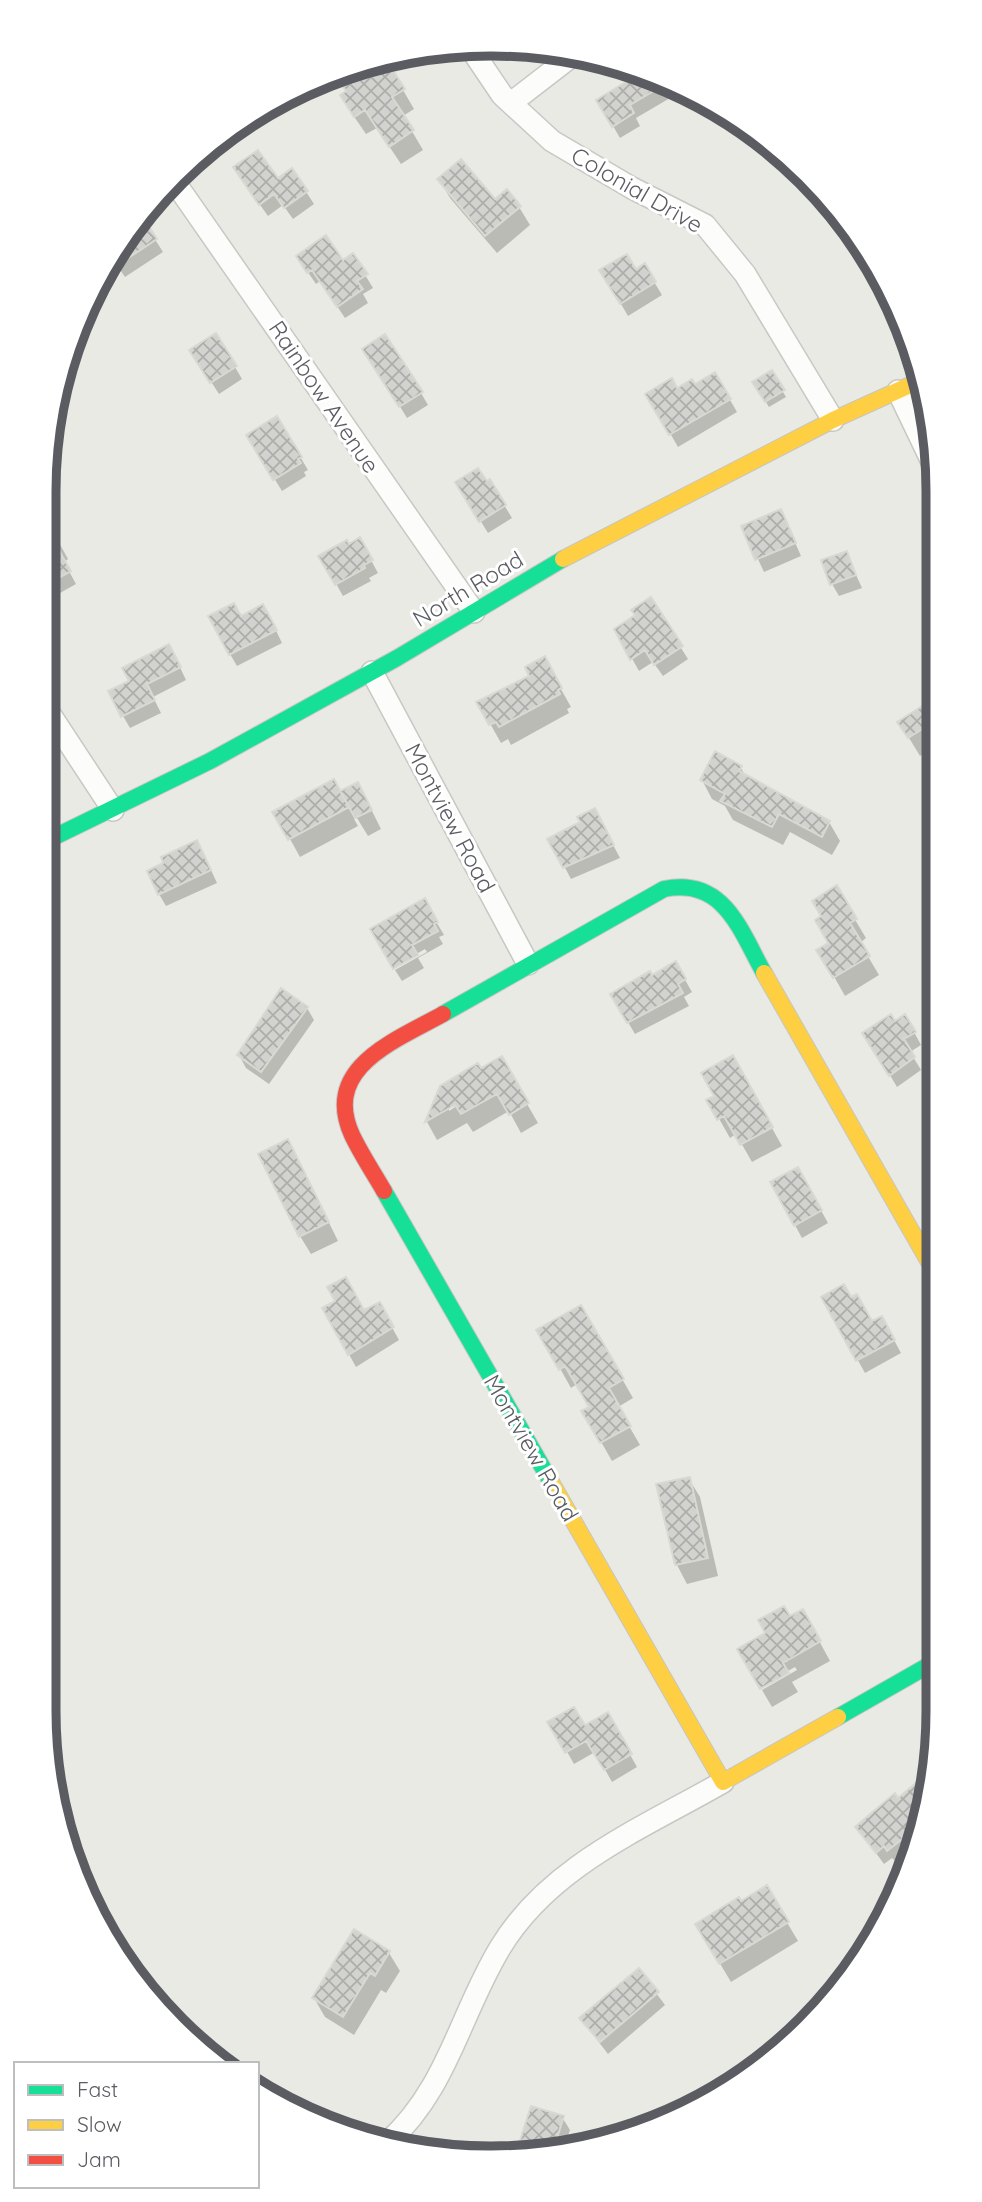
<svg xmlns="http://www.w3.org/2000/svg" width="982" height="2202" font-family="Quicksand,sans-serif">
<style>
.shadow{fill:#0003;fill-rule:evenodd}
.building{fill:url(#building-cross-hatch);stroke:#d9d9d4;stroke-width:2}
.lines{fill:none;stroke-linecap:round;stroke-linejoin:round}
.street-casing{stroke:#c7c8c6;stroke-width:24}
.fast-casing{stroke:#c5c6c5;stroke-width:18}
.slow-casing{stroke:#c5c6c5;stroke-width:18}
.jam-casing{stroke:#c5c6c5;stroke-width:18}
.street{stroke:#fcfcfb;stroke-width:21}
.fast{stroke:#16e098;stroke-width:16}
.slow{stroke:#ffcf43;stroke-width:16}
.jam{stroke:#f24e42;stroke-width:16}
.labels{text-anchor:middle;stroke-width:6;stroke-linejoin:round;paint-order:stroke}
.street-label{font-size:23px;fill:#5a5c62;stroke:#fff}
.rim{fill:none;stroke:#5a5c62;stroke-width:9}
</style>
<defs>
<pattern id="building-cross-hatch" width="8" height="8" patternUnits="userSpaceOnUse" patternTransform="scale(1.75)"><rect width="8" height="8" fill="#d2d2ce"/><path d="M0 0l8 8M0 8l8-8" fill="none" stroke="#adaeab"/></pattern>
</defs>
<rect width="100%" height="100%" fill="#eaeae4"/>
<path class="shadow" d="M634,67L682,91L636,118L640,126L620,138L598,100L631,81L626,72Z
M403,90L414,109L403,116L423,150L401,164L377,128L366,134L353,115Z
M292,170L314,204L293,219L283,205L268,216L242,180H278Z
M439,179L494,202L519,207L530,225L497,253L450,198Z
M142,219L163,252L125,277L116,264Z
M353,255L373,288L363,294L368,303L345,318L320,281L316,284L305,268L342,262Z
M644,265L662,295L628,316L602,271H635Z
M372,361L421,393L428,405L407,418Z
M199,363L235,367L242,379L219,394Z
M771,372L786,397L769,407L754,383Z
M715,374L737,412L678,447L648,395L694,386Z
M277,418L308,470L304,472L306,476L282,491L248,436Z
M490,482L512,518L488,533L457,483Z
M44,495L60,520L44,530Z
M781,511L801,556L764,572L743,527Z
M52,530L68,559L64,562L76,584L53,597L44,582V535Z
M360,540L378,573L369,578L371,581L343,596L321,557Z
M846,553L862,588L839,596L832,584Z
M650,599L688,659L663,676L653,662L639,671L616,630L637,616Z
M241,618H270L282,643L237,666L230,654Z
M176,659L186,680L153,697L161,713L130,728L123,716L131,682Z
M544,659L571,707L567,709L569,713L511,745L508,739L501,743L478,702L532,676Z
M935,700V746L920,756L900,723Z
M740,767L746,776L829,822L840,841L832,855L790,832L783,845L733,820L725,806L712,799L702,780Z
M340,793L368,803L381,829L368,836L357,818L354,819L358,826L300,857L275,812Z
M601,822L620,858L571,879L550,840Z
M204,855L217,883L166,906L159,894Z
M836,888L866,938L860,943L879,975L845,996L819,950L831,943L823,917Z
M424,901L444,935L439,937L443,944L418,958L424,968L402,981L395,970L427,952L425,949L394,967Z
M676,964L692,992L684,997L689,1006L635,1034L612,995Z
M307,1008L314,1020L269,1084L246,1068L239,1055Z
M894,1023L914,1032L921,1045L910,1052L921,1070L897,1087L865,1033Z
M733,1058L782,1146L752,1162L736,1134L730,1138L709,1101L716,1097Z
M501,1059L538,1123L521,1133L509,1111L473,1132L467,1123L437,1140L427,1122L441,1087ZM463,1102L449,1111V1106Z
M936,1123L937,1147L926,1128Z
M298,1160L338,1241L311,1254L300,1236Z
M798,1169L828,1223L802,1238L772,1183Z
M823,1298L851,1299L872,1324L882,1318L901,1353L865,1373Z
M379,1304L399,1340L356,1367L324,1309L363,1312Z
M581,1307L633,1398L618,1407L640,1445L612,1461L584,1412L591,1408L577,1384L571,1388L539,1331Z
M689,1479L700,1497L718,1576L687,1584L677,1565L658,1486Z
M803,1611L830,1661L792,1682L798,1692L772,1707L762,1690L797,1670L795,1667L760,1687L767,1634Z
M607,1714L637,1767L612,1782L595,1752L574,1764L550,1722L584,1727Z
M919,1783L925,1790L916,1846L896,1862L892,1858L884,1864L857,1827Z
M766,1887L798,1941L731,1982L697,1925Z
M355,1932L389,1953L400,1971L386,1993L381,1990L354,2035L325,2017L314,1998Z
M639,1970L665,2005L608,2054L581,2019Z
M216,2056L227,2058L230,2064H225Z
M532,2108L562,2117L570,2130L563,2150L550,2154L518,2153Z"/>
<path class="building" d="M389,64L405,89L392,97L414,130L389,147L365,110L354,117L340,95L346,91L337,78Z
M620,66L635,68L667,83L630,105L634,113L612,127L596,100L629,80Z
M258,150L278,178L292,168L308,191L284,208L274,194L259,205L233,167Z
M461,159L495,199L507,189L521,206L485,236L437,179Z
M143,217L157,239L113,268Z
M326,235L343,260L353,253L368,274L357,281L363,289L337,307L312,270L307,273L296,256Z
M627,254L636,269L645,263L656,282L620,304L599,270Z
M216,333L237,366L210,383L189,350Z
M385,334L423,392L399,407L362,349Z
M772,370L785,390L765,402L752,382Z
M715,372L731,399L669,435L645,394L672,378L677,388L692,379L695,384Z
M277,416L302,457L298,459L301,463L273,480L246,435Z
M478,468L487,481L490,479L506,505L479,522L455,482Z
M781,509L796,543L755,560L741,526Z
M44,525L71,571L44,586Z
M360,537L373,560L364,565L365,568L335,585L318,556L347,540L349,544Z
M847,551L856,575L830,585L821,560Z
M651,597L683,646L654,665L645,650L630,660L614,629L635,615L631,610Z
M234,603L241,616L263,604L277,630L229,655L208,616Z
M169,644L181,667L147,684L155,700L121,717L108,691L129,681L122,668Z
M545,656L562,688L558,690L560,694L499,727L496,722L489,725L476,702L529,676L525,667Z
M935,698V721L908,738L897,722Z
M715,751L742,766L739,771L830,821L822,837L779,814L772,827L720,801L725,794L700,780Z
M334,779L349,807L288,840L272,812Z
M358,782L372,810L355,818L340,791Z
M595,808L614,845L563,868L547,839L580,822L577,817Z
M197,840L211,870L158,895L147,871L163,863L161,857Z
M837,885L857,919L850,923L870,956L833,978L816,950L828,943L815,920L821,916L812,901Z
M425,898L438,922L434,924L438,931L412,945L418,955L393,969L370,929Z
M676,961L686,979L678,984L683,993L627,1023L610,994L650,971L652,975Z
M281,988L308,1007L261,1072L237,1055Z
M891,1014L895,1021L905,1014L916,1032L904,1039L915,1057L889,1076L862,1033Z
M733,1055L773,1127L740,1145L724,1116L717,1120L706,1100L714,1096L701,1073Z
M502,1056L529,1103L509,1115L497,1094L461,1114L455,1105L425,1122L440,1086L478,1063L481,1068Z
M288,1139L329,1222L299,1237L258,1154Z
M798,1167L822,1210L794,1226L770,1182Z
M346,1277L364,1310L380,1302L394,1327L348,1355L322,1308L335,1301L327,1287Z
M844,1284L851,1297L857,1294L872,1321L882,1316L895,1340L856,1361L821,1297Z
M581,1305L624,1379L609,1388L631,1426L600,1443L581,1411L589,1407L565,1366L559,1370L536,1330Z
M690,1477L708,1558L675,1565L656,1484Z
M784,1606L790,1616L803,1609L821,1641L783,1663L789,1673L760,1689L737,1649L765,1633L758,1620Z
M574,1707L585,1725L608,1712L632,1754L604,1770L586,1741L565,1753L547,1722Z
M928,1773L919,1826L887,1851L884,1846L876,1853L855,1827L895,1793L898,1798Z
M767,1885L789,1922L719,1964L695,1924L739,1897L741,1901Z
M354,1929L390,1951L375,1976L370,1973L343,2017L312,1998Z
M639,1968L659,1992L600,2042L579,2018Z
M531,2106L564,2116L552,2154L516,2153Z"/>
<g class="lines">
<defs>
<path id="street" d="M469,46L502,95L552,141L632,188L705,225L745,274L833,420
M511,103L568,59
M174,181L474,612
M898,391L934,466
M372,672L528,964
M44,705L113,810
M387,2143C447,2090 460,2014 500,1948C549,1866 643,1828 723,1782"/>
<path id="fast" d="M44,842L210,761L397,658L563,559
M443,1014L664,889C724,877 740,930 764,973
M384,1191L551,1482
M838,1717L938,1660"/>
<path id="slow" d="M563,559L833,420L919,381
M764,973L937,1276
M551,1482L723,1782L838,1717"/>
<path id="jam" d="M384,1191C373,1172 361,1154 352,1135C321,1067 397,1040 443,1014"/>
</defs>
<use href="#street" class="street-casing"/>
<use href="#fast" class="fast-casing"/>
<use href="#slow" class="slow-casing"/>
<use href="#jam" class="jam-casing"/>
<use href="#street" class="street"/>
<use href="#fast" class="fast"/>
<use href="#slow" class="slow"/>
<use href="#jam" class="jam"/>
</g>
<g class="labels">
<g class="street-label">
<text transform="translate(637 190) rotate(30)" y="8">Colonial Drive</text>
<text transform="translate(324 397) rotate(56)" y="8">Rainbow Avenue</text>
<text transform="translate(468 589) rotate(-31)" y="8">North Road</text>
<text transform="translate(450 818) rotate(62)" y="8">Montview Road</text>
<text transform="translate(531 1448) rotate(60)" y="8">Montview Road</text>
</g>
</g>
<path d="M0 0H982V2202H0ZM491 56H491A435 435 0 0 1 926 491V1711A435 435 0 0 1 491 2146H491A435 435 0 0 1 56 1711V491A435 435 0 0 1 491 56Z" fill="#fff" fill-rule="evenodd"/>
<path class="rim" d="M491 56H491A435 435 0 0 1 926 491V1711A435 435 0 0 1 491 2146H491A435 435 0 0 1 56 1711V491A435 435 0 0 1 491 56Z"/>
<rect x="14" y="2062" width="245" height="126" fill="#ffffff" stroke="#bdbec0" stroke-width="2"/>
<rect x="28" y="2085" width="35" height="10" fill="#16e098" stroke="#bdbec0" stroke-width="2"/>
<text x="77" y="2097" font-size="21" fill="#5a5c62">Fast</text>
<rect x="28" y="2120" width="35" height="10" fill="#ffcf43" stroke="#bdbec0" stroke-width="2"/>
<text x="77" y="2132" font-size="21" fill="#5a5c62">Slow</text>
<rect x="28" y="2155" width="35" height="10" fill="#f24e42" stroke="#bdbec0" stroke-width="2"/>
<text x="77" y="2167" font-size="21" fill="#5a5c62">Jam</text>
</svg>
